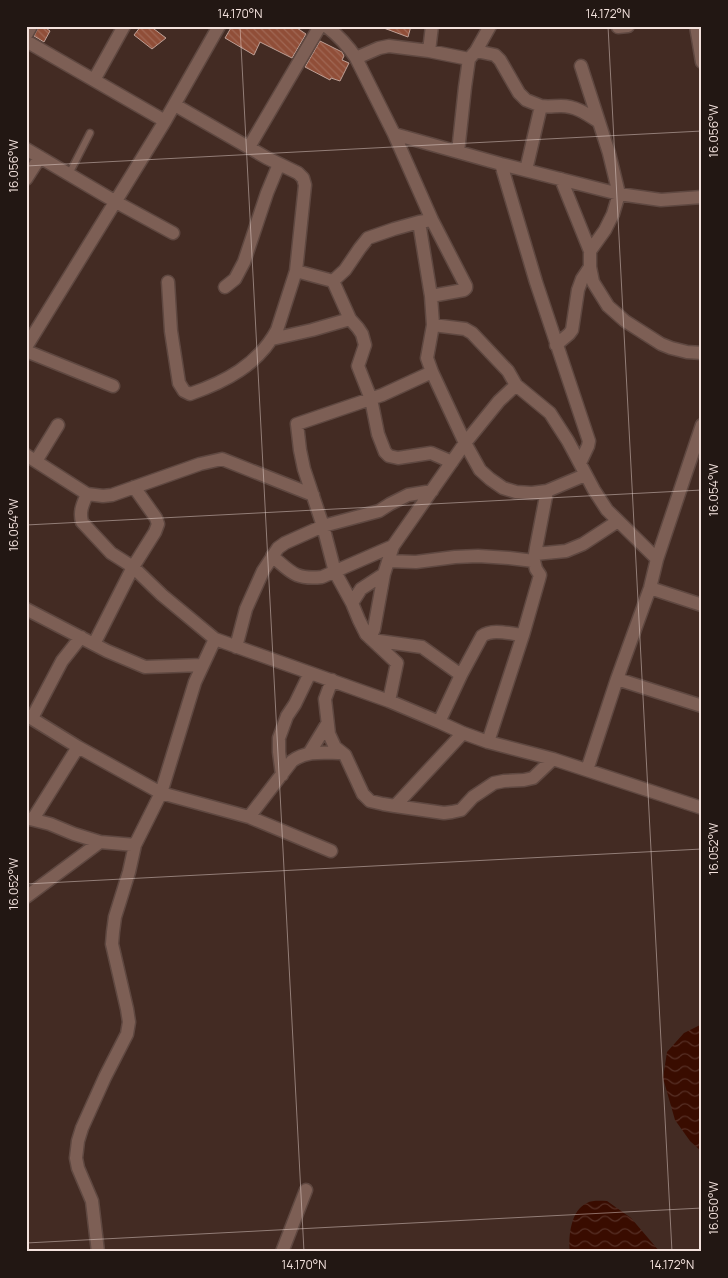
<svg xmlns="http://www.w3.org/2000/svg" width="728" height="1278" font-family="Manrope,sans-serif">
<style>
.water{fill:url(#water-waves)}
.building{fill:url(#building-back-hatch);stroke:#be9f95}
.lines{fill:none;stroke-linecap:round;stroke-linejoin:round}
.lane-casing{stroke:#5f4841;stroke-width:9}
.street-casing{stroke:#5f4841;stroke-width:15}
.lane{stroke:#7d5f55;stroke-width:6}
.street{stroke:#7d5f55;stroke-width:12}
.ticks{fill:none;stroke:#f3e2dd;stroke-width:1;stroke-opacity:0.45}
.neatline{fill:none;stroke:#f3e2dd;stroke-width:2}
.ticks-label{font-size:12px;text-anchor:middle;fill:#f3e2dd}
</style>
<defs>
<pattern id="water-waves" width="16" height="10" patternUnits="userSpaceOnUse" patternTransform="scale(1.25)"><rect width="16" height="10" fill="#390c00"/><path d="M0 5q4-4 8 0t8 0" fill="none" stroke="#562f25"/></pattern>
<pattern id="building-back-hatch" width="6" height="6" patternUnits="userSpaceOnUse" patternTransform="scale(1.25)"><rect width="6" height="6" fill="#904e38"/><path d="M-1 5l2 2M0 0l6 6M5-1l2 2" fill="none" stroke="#a06754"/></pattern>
</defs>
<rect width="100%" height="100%" fill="#432b23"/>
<path class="water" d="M702,1024V1152L690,1141L675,1120L663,1078L667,1052L684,1033Z
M607,1201L631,1218L660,1252H570C568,1236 571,1210 587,1203C592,1200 601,1201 607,1201Z"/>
<path class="building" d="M39,26H43L50,31L44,42L34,36Z
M141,26H150L166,38L152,49L134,35Z
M232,26H294L306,34L292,58L260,42L254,55L225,38Z
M381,26H411L408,37L381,27Z
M320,41L342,52L344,56L342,60L349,63L340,81L331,78L330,80L305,67Z"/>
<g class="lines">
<defs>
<path id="lane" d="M69,174L90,133"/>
<path id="street" d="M326,26C339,36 347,44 356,58L394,134L432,220L466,286V288L464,290L431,296
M696,26L702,62
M618,27L628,26
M26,35L31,26
M26,41L165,121
M429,51L432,26
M476,51L490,26
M356,58L379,48L389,46L429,51L469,59L476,51L495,55L500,60L519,93L526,100L541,106
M581,66L609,153L619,194L613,214L605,230L590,251
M94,80L124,26
M175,105L267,158L298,173L303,178L305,185L296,271L333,281
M394,134L501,164L619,194L661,200L702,197
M249,147L320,26
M26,149L116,202L173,233
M458,152L465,87L469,59
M501,164L536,282L589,441L588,446L580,463
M526,170L541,106C548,107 554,106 561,106C576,106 587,114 599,122
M26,179L40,157
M561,179L590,251V267L593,282L608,306L625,321L661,344L671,348L687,352L702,353
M432,220L419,222L431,296L433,325L427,358L432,372L465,443L480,470L490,479L503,488L516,492L532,493L547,491L585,475
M333,281L350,319L358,328L362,334L365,345L358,366L371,399L378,434L385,452L389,456L398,458L431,453L452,462
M333,281L345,270L360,248L368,238L394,229L419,222
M168,282L171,331L179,383L184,391L190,394C225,382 258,365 277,330L296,271
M225,287L235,279L244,262L267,193L279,164
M433,325L465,329L472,333L508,371L516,385
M272,339L312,330L350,319
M556,345L569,334L572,330L578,290L582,279L590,267
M26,347L165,121L219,26
M26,351L113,386
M26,455L87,494L103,496L112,495L200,464L222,459L313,495
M36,461L58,425
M87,494C83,504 79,511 82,522L111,553L133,567L162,595L215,639L389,701L439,722L463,733L488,742L553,759L702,808
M535,554L566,551L583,544L618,521
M272,556C291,572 295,580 322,577L393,546
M388,561L416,562L455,557L478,556L509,558L534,561L536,548L547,491
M650,588L702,605
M352,603L361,589L384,574
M26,609L107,651L145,667L202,665
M370,638L374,629L384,574L393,546L465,443L499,401L516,385L550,413L568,441L594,490L607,510L657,559
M372,640L422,647L461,675L439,722
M94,644L133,567L155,532L158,524L156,518L134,487
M236,647L246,609L263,571L278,548L285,543L323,526L379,511L390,504L408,495L432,491
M461,675L482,636C492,628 511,634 523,635
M617,679L702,706
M332,680L325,699L329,734L335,747L345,755L363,794L370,801L383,804L395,806L444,813L452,812L461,810L473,797L494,783L504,781L524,780L533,778L553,759
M389,701L397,663L366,634L359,620L352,603L335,572L323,526L304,469L300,450L297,424L382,395L432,372
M26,715L78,747L161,793L249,817L331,851
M32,718L62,661L81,637
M488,742L523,635L539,579L540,575L536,569L534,561
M310,752L327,724
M587,770L617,679L650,588L657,559L702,425
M282,775L279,752V738L287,716L295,704L310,673
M395,806L463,733
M249,817L292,761C307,750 324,753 342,753
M26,818L50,824L74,834L100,842
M33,819L78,747
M26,897L100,842L135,845L161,793L195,682L215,639
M98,1252L92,1201L78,1168L76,1158L78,1141L82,1128L105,1077L127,1034L129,1022L127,1009L112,944L113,932L115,917L129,872L135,845
M282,1252L306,1190"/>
</defs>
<use href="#lane" class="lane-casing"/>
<use href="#street" class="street-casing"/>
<use href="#lane" class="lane"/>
<use href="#street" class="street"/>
</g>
<path class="ticks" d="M240,26L304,1252M608,26L672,1252M26,166L702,131M26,525L702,490M26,884L702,849M26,1243L702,1208"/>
<rect width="728" height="1278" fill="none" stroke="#221713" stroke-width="55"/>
<rect x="28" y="28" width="672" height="1222" class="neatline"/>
<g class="ticks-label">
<text x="240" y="18">14.170°N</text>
<text x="608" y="18">14.172°N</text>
<text transform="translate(714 131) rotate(-90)" y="4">16.056°W</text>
<text transform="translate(14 166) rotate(-90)" y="4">16.056°W</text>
<text transform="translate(714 490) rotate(-90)" y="4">16.054°W</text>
<text transform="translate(14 525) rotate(-90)" y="4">16.054°W</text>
<text transform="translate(714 849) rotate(-90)" y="4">16.052°W</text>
<text transform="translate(14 884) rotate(-90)" y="4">16.052°W</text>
<text transform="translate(714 1208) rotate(-90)" y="4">16.050°W</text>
<text x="304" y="1269">14.170°N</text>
<text x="672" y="1269">14.172°N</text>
</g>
</svg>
